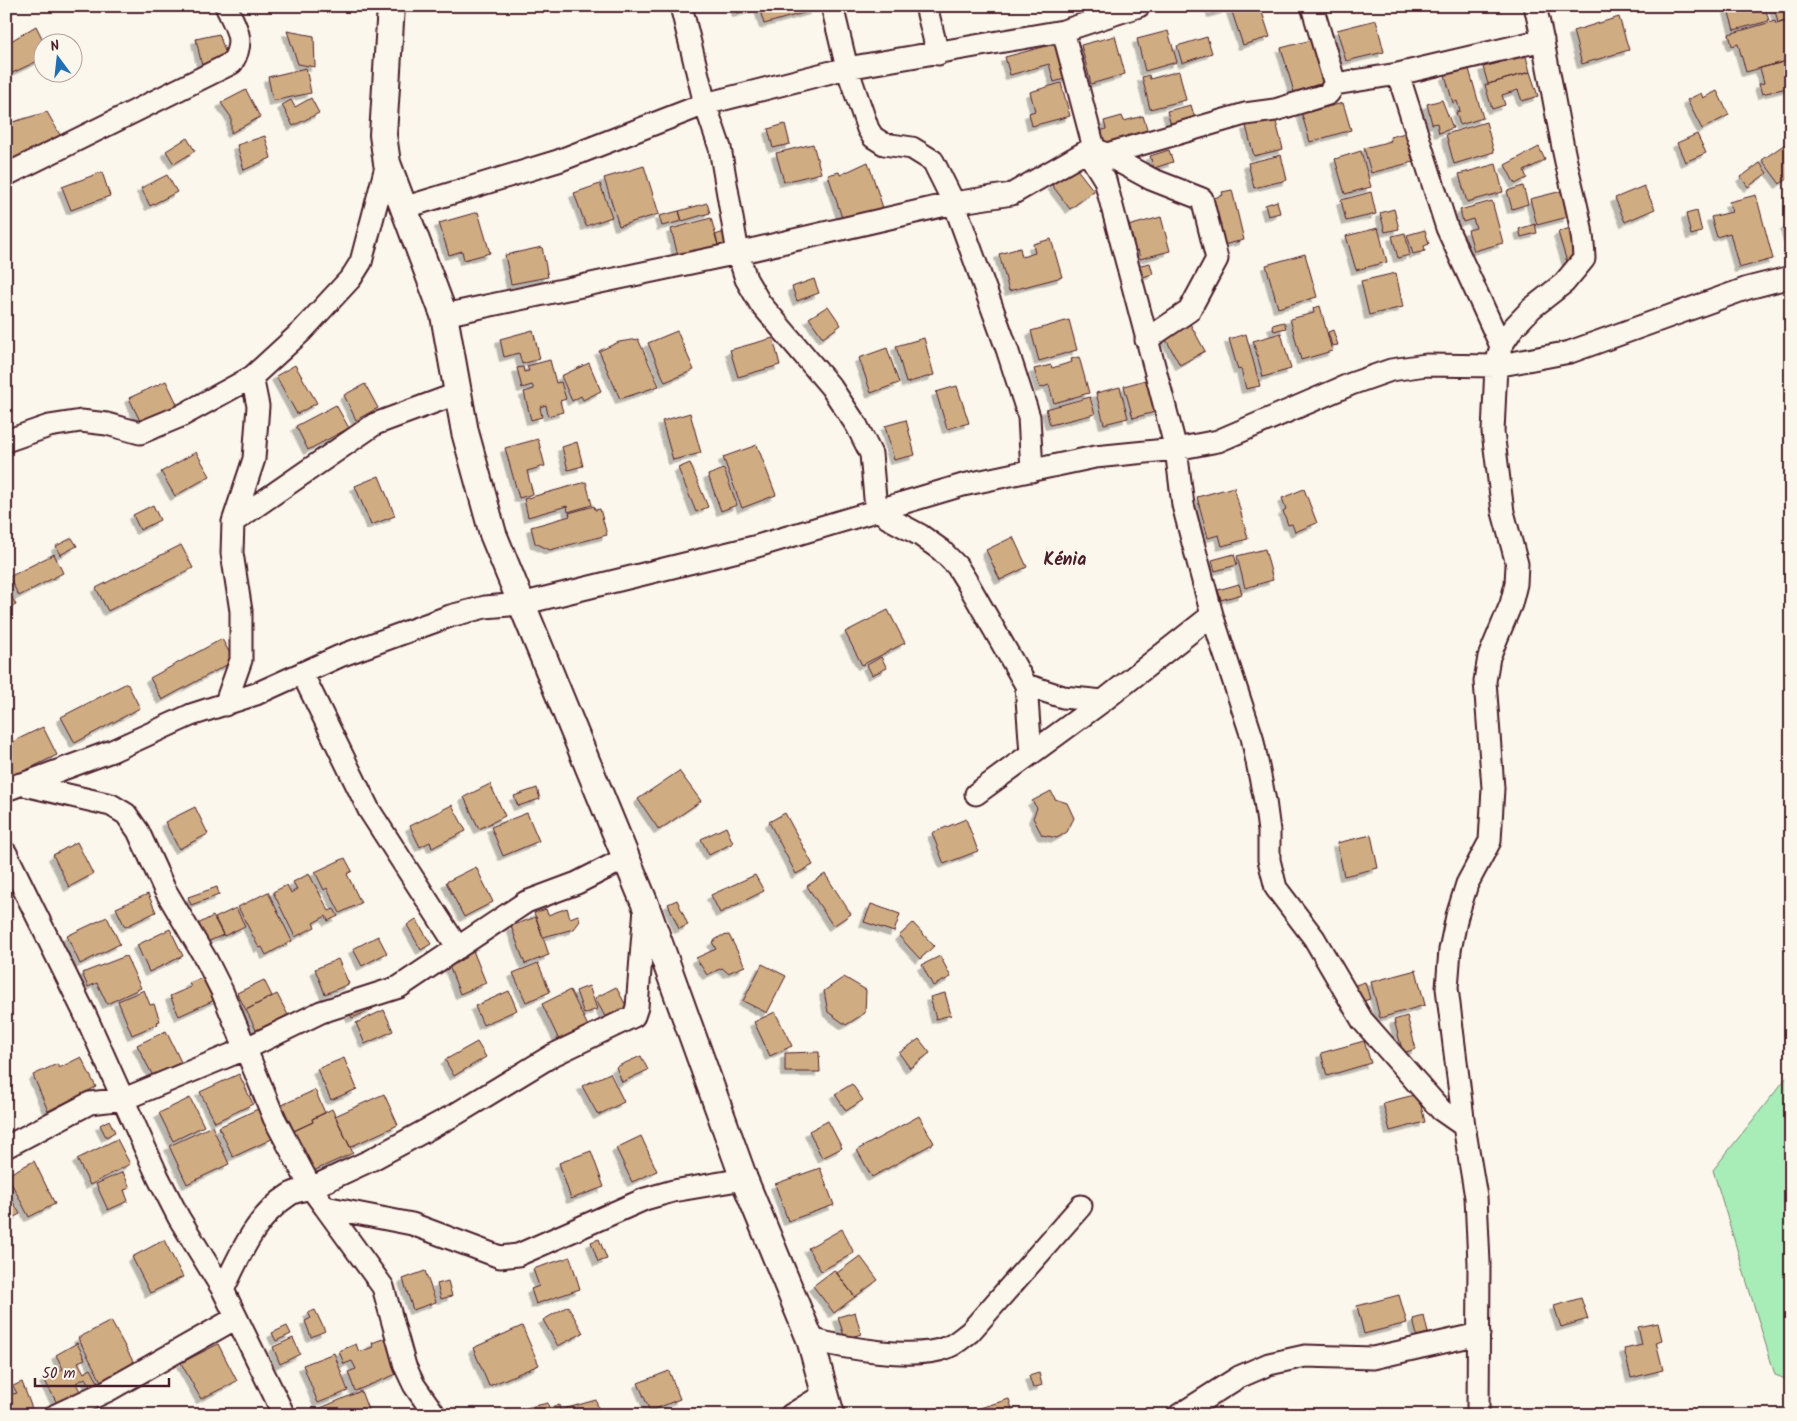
<svg xmlns="http://www.w3.org/2000/svg" width="1797" height="1421" font-family="Kalam,sans-serif">
<style>
.green{fill:#a8ecb7;stroke:#798671}
.building{fill:#d0ac82;stroke:#4a1f2b;filter:url(#shadow)}
.lines{fill:none;stroke-linecap:round;stroke-linejoin:round}
.minor-casing{stroke:#4a1f2b;stroke-width:25}
.tertiary-casing{stroke:#4a1f2b;stroke-width:30}
.minor{stroke:#fbf7ec;stroke-width:21}
.tertiary{stroke:#fbf7ec;stroke-width:26}
.labels{text-anchor:middle;stroke-width:4.5;stroke-linejoin:round;paint-order:stroke}
.neighbourhood-label{font-size:18px;font-weight:bold;fill:#4a1f2b;stroke:#fbf7ec}
</style>
<defs>
<filter id="shadow"><feDropShadow dx="-4.5" dy="4.5" stdDeviation="0" flood-color="#0004"/></filter>
</defs>
<rect width="100%" height="100%" fill="#fbf7ec"/>
<filter id="ink" filterUnits="userSpaceOnUse"><feTurbulence type="fractalNoise" baseFrequency=".02" numOctaves="2"/><feDisplacementMap in="SourceGraphic" scale="10" xChannelSelector="R" yChannelSelector="G"/><feConvolveMatrix kernelMatrix="1 2 1 2 8 2 1 2 1" color-interpolation-filters="sRGB"/></filter>
<g filter="url(#ink)">
<path class="green" d="M1791,1072V1381L1775,1375L1713,1170Z"/>
<path class="building" d="M735,6H813L814,10L764,24L759,7L737,13Z
M1210,6H1225L1226,9L1212,13Z
M1242,6H1260L1270,37L1243,45L1231,9Z
M1727,6H1765L1769,21L1734,30Z
M1774,6H1789L1791,19L1778,23Z
M1619,17L1629,50L1582,64L1573,31Z
M1376,20L1384,52L1346,61L1337,30Z
M1791,20V60L1746,72L1738,44L1732,46L1729,34L1775,21L1776,24Z
M36,26L44,42H42V59L6,76V44Z
M287,31L314,36L315,67L298,64Z
M1168,31L1177,62L1145,71L1137,39Z
M219,34L229,63L202,66L196,39Z
M1115,36L1125,74L1091,84L1081,45Z
M1207,37L1212,53L1182,63L1177,46Z
M1315,39L1328,82L1294,92L1281,48Z
M1062,42L1071,77L1054,82L1049,64L1010,75L1005,57Z
M1524,49L1530,72L1488,84L1483,67L1499,63L1498,57Z
M1791,60V87L1762,94L1759,84L1764,83L1760,68Z
M306,68L311,93L273,101L268,77Z
M1469,69L1483,118L1460,125L1456,112L1460,111L1457,101L1453,103L1445,75Z
M1179,71L1186,100L1150,109L1142,77L1149,75L1150,79Z
M1530,72L1538,96L1522,101L1518,90L1502,95L1505,105L1492,109L1485,85Z
M1061,83L1070,116L1032,126L1029,113L1035,111L1030,92Z
M246,90L260,117L231,133V117L221,103Z
M1717,91L1729,115L1702,129L1687,100L1701,93L1703,98Z
M311,98L319,113L293,126L282,105L291,100L295,107Z
M1442,100L1453,128L1439,133L1437,123L1432,124L1427,104Z
M1343,103L1351,130L1310,142L1300,108L1310,105L1311,111Z
M1191,105L1195,119L1171,125L1167,111Z
M47,112L63,140L6,165V124Z
M1122,116L1124,121L1143,116L1149,135L1105,147L1100,131L1106,129L1104,121Z
M1275,118L1283,149L1254,156L1246,126Z
M1486,122L1494,152L1454,164L1446,134Z
M785,124L790,144L773,148L768,129Z
M1405,133L1413,162L1371,173L1364,148L1391,141L1390,137Z
M1697,134L1706,153L1685,162L1677,143Z
M265,136L271,158L244,170L237,145Z
M187,138L195,151L174,164L166,151Z
M1791,140V176L1780,184L1762,160Z
M813,144L821,173L784,182L776,153Z
M1539,147L1545,160L1524,171L1527,178L1515,184L1505,165Z
M1169,150L1173,162L1154,168L1150,156Z
M1361,151L1371,187L1345,194L1335,159Z
M1281,155L1287,180L1254,188L1248,163Z
M868,162L884,211L844,224L828,175L839,172L840,175Z
M1760,163L1767,173L1748,187L1741,177Z
M1496,164L1503,192L1467,202L1459,174Z
M644,166L659,214L619,226L604,178Z
M1076,168L1094,191L1070,209L1052,185Z
M102,172L110,196L71,210L62,187Z
M167,175L177,192L150,206L141,188Z
M600,184L612,217L586,226L574,193Z
M1523,186L1528,204L1512,209L1507,191Z
M1644,186L1655,209L1625,222L1615,198Z
M1232,190L1244,240L1223,245L1211,199L1223,195L1222,192Z
M1562,191L1568,217L1537,225L1530,199Z
M1371,192L1376,214L1346,221L1341,200Z
M1756,195L1773,259L1739,268L1730,233L1717,237L1711,217L1732,212L1729,202Z
M1277,201L1280,213L1268,216L1265,205Z
M1492,201L1503,243L1474,251L1468,230L1476,228L1473,219L1463,222L1460,210Z
M707,203L710,213L682,221L679,211Z
M1394,209L1399,229L1385,232L1380,213Z
M679,211L682,221L662,226L659,216Z
M1697,211L1702,232L1691,235L1686,214Z
M478,212L490,253L464,260L462,251L449,255L439,223Z
M1161,217L1170,251L1140,259L1138,250L1134,251L1128,226Z
M711,218L720,252L680,263L671,229Z
M1535,224L1537,233L1521,237L1519,229Z
M1791,224V247L1785,226Z
M1378,228L1387,262L1356,270L1346,236Z
M1570,228L1579,259L1567,262L1558,232Z
M1425,230L1429,244L1424,246L1425,251L1413,254L1407,235Z
M728,231L733,249L720,252L715,235Z
M1405,233L1410,255L1398,258L1392,236Z
M1051,239L1062,277L1009,291L999,254L1020,248L1022,257L1035,253L1033,244Z
M542,247L548,277L511,284L505,255Z
M1305,254L1317,297L1278,308L1266,265Z
M1150,263L1153,274L1139,278L1136,266Z
M1396,273L1403,307L1369,315L1361,281Z
M814,279L819,293L797,301L792,287Z
M828,306L841,325L823,338L809,318Z
M1320,306L1332,351L1301,360L1290,319L1314,313L1313,308Z
M1069,320L1077,350L1039,361L1031,331Z
M1188,320L1205,351L1180,365L1163,334Z
M1284,322L1286,328L1274,331L1272,325Z
M533,330L540,359L522,364L519,353L504,357L500,339Z
M1333,330L1338,345L1332,346L1328,332Z
M677,331L694,370L665,382L648,343Z
M1281,333L1291,369L1263,377L1253,341Z
M1246,334L1260,386L1246,389L1241,369L1238,370L1229,339Z
M773,338L780,365L738,377L730,350Z
M924,338L934,375L906,383L896,346Z
M638,339L659,386L620,399L599,351L619,342Z
M887,348L899,383L871,393L859,358Z
M1079,357L1089,393L1054,403L1049,385L1040,388L1034,369L1051,365L1052,368L1072,362L1071,359Z
M550,360L556,383L561,382L566,399L560,401L563,412L548,416L546,405L540,407L542,417L531,420L524,392L534,389L532,385L522,388L517,368L523,367L524,372L529,371L527,366Z
M589,363L601,391L583,400L581,396L572,401L561,376Z
M295,365L317,403L297,414L276,376Z
M1149,379L1158,411L1133,418L1124,386Z
M166,381L179,408L142,425L129,398Z
M365,384L378,408L356,420L344,395Z
M957,386L969,423L947,429L936,392Z
M1120,387L1128,418L1104,424L1096,393Z
M1090,397L1095,414L1050,425L1046,409Z
M336,405L349,428L308,450L296,426Z
M690,413L701,453L673,460L662,421Z
M906,420L915,455L894,460L885,426Z
M538,439L545,466L527,471L533,494L519,498L505,448Z
M577,442L583,466L568,470L562,447Z
M757,445L776,495L742,508L723,457Z
M196,452L210,476L175,496L161,472Z
M690,463L708,507L696,512L678,468Z
M724,469L737,505L721,511L708,475Z
M379,476L395,516L371,525L355,486Z
M586,482L592,505L568,512L567,506L528,517L524,499Z
M1234,487L1248,539L1222,546L1219,535L1208,538L1197,497Z
M1304,489L1317,523L1295,532L1292,524L1288,525L1283,511L1286,509L1282,498Z
M153,505L160,520L140,530L133,515Z
M594,506L595,510L600,509L607,535L550,550L535,543L531,527L570,516L569,513Z
M1013,537L1027,567L1000,580L986,550Z
M72,538L77,546L60,555L56,546Z
M181,545L193,568L108,611L96,588Z
M1265,549L1273,580L1245,588L1237,556Z
M54,554L63,573L19,596L9,577Z
M1234,554L1237,565L1215,571L1212,560Z
M1239,584L1242,594L1221,600L1218,590Z
M6,586L16,605L6,609Z
M888,610L905,643L862,665L845,632Z
M222,639L234,661L162,700L150,678Z
M881,657L887,668L872,675L867,665Z
M127,683L140,708L75,743L61,717Z
M43,727L57,755L6,780V745Z
M679,771L701,801L659,830L638,799Z
M490,784L505,816L479,829L464,797Z
M537,788L540,799L518,806L514,796Z
M1051,791L1055,799L1067,803L1074,818L1067,832L1057,838L1042,835L1033,818L1037,808L1032,801Z
M452,805L466,831L432,848L430,842L420,847L410,826Z
M195,807L208,834L179,849L165,822Z
M527,813L539,841L503,856L491,827Z
M785,813L813,865L796,874L769,822Z
M966,819L978,851L944,864L932,833Z
M726,827L733,843L709,855L701,839Z
M1371,835L1378,868L1344,876L1337,843Z
M77,842L93,874L69,887L53,855Z
M345,858L352,871L347,874L361,903L340,913L327,888L324,890L315,872Z
M476,867L493,902L464,917L446,882Z
M309,874L329,911L334,909L338,916L328,921L326,916L313,923L315,927L295,937L273,892L287,885L291,893L297,889L293,882Z
M825,874L851,914L833,926L807,886Z
M755,875L764,891L720,913L711,895Z
M217,887L219,895L191,905L188,897Z
M268,892L292,941L266,955L262,947L259,948L238,907Z
M148,894L156,912L125,927L116,908Z
M677,900L688,925L679,929L668,904Z
M871,904L900,914L894,932L864,922Z
M236,908L245,926L224,936L215,918Z
M567,908L570,918L578,915L580,921L574,929L543,937L534,913L546,909L548,915Z
M213,916L223,935L207,942L198,924Z
M107,917L120,944L80,964L67,936Z
M536,917L549,955L525,964L511,926Z
M416,919L431,944L421,950L407,925Z
M913,923L934,946L920,959L899,936Z
M170,929L183,956L149,972L137,945Z
M729,935L745,966L728,973L722,968L707,975L696,958L716,949L712,942L721,936Z
M378,936L387,953L362,966L353,949Z
M472,948L486,983L460,994L446,958Z
M126,956L141,988L107,1004L97,983L88,987L82,973Z
M940,956L951,977L933,986L922,965Z
M338,959L349,984L325,994L315,969Z
M538,963L550,992L526,1002L513,973Z
M762,964L786,976L767,1013L743,1001Z
M1416,970L1425,1005L1380,1018L1371,982Z
M207,976L217,999L179,1016L170,996L191,987L189,983Z
M844,977L866,990L865,1013L846,1025L828,1012L824,991Z
M264,980L272,996L246,1010L237,993Z
M1365,982L1370,999L1354,1004L1349,987Z
M589,986L597,1009L584,1014L576,991Z
M616,987L629,1011L608,1022L595,998Z
M144,990L150,1005L154,1004L160,1021L157,1022L158,1024L132,1035L118,1001Z
M570,990L589,1028L560,1042L542,1004Z
M509,991L517,1010L483,1025L475,1006Z
M945,993L951,1015L936,1019L930,997Z
M277,994L288,1015L256,1030L246,1010Z
M368,998L373,1009L352,1018L347,1008Z
M384,1010L393,1031L365,1044L356,1023Z
M775,1012L792,1046L770,1056L754,1022Z
M1407,1016L1416,1049L1403,1053L1394,1020Z
M166,1031L181,1062L153,1076L137,1045Z
M919,1039L930,1053L910,1068L899,1053Z
M1364,1041L1371,1063L1327,1076L1321,1053Z
M477,1042L486,1057L454,1076L445,1060Z
M819,1052L820,1072H785V1053Z
M641,1056L648,1070L622,1082L616,1067Z
M81,1057L96,1087L48,1111L33,1075L57,1064L59,1068Z
M344,1058L357,1089L331,1100L317,1069Z
M610,1073L624,1102L598,1115L582,1086Z
M239,1074L253,1104L215,1122L200,1092Z
M852,1084L863,1100L846,1111L835,1094Z
M315,1090L325,1113L312,1119L313,1122L294,1131L282,1105Z
M384,1094L398,1125L350,1147L335,1116Z
M1418,1094L1425,1122L1390,1131L1383,1103Z
M190,1098L204,1126L173,1141L159,1113Z
M258,1109L272,1139L233,1157L219,1127Z
M332,1109L353,1153L311,1172L289,1133L313,1122L312,1119Z
M919,1116L934,1143L872,1177L857,1150Z
M109,1120L115,1132L106,1137L100,1125Z
M828,1121L842,1148L822,1158L809,1131Z
M212,1126L229,1164L187,1184L169,1146Z
M641,1136L657,1171L632,1182L616,1148Z
M117,1139L130,1164L90,1185L77,1159Z
M591,1151L604,1187L571,1199L559,1163Z
M34,1161L55,1204L29,1217L7,1175Z
M820,1168L834,1205L788,1221L775,1184Z
M123,1172L130,1188L124,1190L128,1201L108,1210L96,1184Z
M11,1198L20,1214L10,1219L6,1211V1201Z
M842,1229L854,1253L821,1271L808,1248Z
M599,1239L607,1259L598,1262L591,1242Z
M164,1240L183,1277L150,1293L132,1257Z
M860,1256L878,1280L855,1297L837,1273Z
M570,1257L580,1289L536,1304L531,1289L539,1286L533,1269Z
M834,1270L855,1297L834,1313L813,1286Z
M425,1271L436,1302L413,1310L403,1279Z
M448,1281L452,1296L441,1299L437,1284Z
M1399,1295L1407,1323L1364,1334L1357,1306Z
M1581,1298L1588,1319L1561,1327L1554,1306Z
M568,1306L583,1333L558,1346L543,1320Z
M315,1310L325,1331L311,1337L305,1321L311,1318L308,1313Z
M855,1312L861,1334L845,1339L838,1317Z
M1424,1316L1428,1333L1417,1336L1413,1319Z
M111,1321L134,1363L101,1381L78,1338Z
M1658,1323L1662,1340L1656,1342L1663,1370L1631,1378L1624,1349L1642,1345L1638,1327Z
M287,1326L291,1334L276,1341L272,1333Z
M522,1326L539,1365L489,1386L473,1348Z
M293,1338L300,1354L280,1364L273,1347Z
M385,1338L399,1373L355,1391L348,1372L356,1369L352,1361L344,1364L339,1351L356,1344L359,1352L373,1347L372,1343Z
M77,1343L85,1359L78,1362L84,1373L91,1369L99,1384L91,1388L85,1378L76,1383L81,1393L58,1405L44,1379L63,1369L56,1355Z
M218,1344L237,1381L201,1399L181,1363Z
M334,1353L348,1391L318,1403L303,1365Z
M669,1371L680,1399L650,1411L638,1383Z
M1039,1373L1042,1385L1033,1388L1029,1376Z
M22,1382L33,1411L23,1415H6V1396L17,1393L13,1386Z
M361,1391L370,1415H312L311,1412Z
M1009,1399L1014,1415H982L980,1408Z
M596,1400L600,1415H561L560,1410Z
M548,1403L549,1408L559,1405L561,1415H523L521,1409Z"/>
<g class="lines">
<defs>
<path id="minor" d="M681,6L705,104L720,148L738,253L746,279L760,303L831,387L857,426L871,454L875,498L880,510L888,518L920,535L941,550L957,566L967,582L1026,685L1031,754
M832,6L847,68L868,129L873,137L884,144L912,148L933,161L954,203L1007,349L1029,417L1032,471
M926,6L938,54
M1312,6L1335,84L1398,74L1543,40
M1063,31L1094,148L1151,179L1202,199L1217,259L1189,311L1146,340
M1398,74L1447,228L1501,346
M1107,154L1245,114L1275,110L1328,94L1335,84
M6,175L232,63C246,40 236,28 226,6
M403,208L558,161L705,104L847,68L1063,31L1139,6
M444,315L738,253L954,203L1012,194L1087,151L1105,180L1176,449L1183,505L1212,615L1103,701L976,794
M6,441L49,426L81,421L107,424L140,433L181,416L252,377L301,332L351,278L361,262L387,163
M233,522L375,424L459,393
M1212,615L1252,737L1265,801L1269,831V860L1276,888L1314,938L1362,1020L1441,1110L1464,1126
M302,673L369,810L458,948
M1026,685L1063,697L1103,701
M225,705L241,660V611L232,553L233,522L254,459L258,406L252,377
M20,784L111,805L126,814L138,831L164,888L207,961L222,991L274,1118L311,1188C304,1190 295,1191 289,1195C256,1216 239,1256 223,1290
M6,790L112,751L191,715L256,694L340,656L450,616L485,607L521,604L754,547L963,485L1095,457L1176,449L1218,441L1351,384L1391,370L1426,365L1496,366L1570,352L1748,288L1791,277
M6,853L84,1012L158,1177L179,1218L223,1290L284,1415
M645,908L637,1007L634,1016L553,1055L456,1114L371,1160L311,1188L325,1207L412,1224L500,1257L518,1255L645,1199L673,1191L744,1179
M6,1147L90,1103L124,1099L245,1049L321,1012L399,987L526,902L577,883L626,858
M325,1207L383,1287L405,1366L414,1385L435,1415
M810,1339C844,1348 916,1361 948,1347C956,1344 963,1337 970,1332L1081,1206
M56,1415L107,1391L236,1318
M791,1415L825,1394
M1179,1415L1239,1377L1269,1364L1305,1356L1373,1358L1479,1334
M1478,1415L1479,1263L1476,1197L1464,1126L1447,988L1450,950L1457,916L1467,884L1490,841L1493,788L1485,681L1489,657L1511,604L1516,584L1517,564L1503,512L1493,432L1496,366L1501,346L1513,328L1532,308L1564,283L1584,259C1583,218 1569,183 1562,142C1553,97 1546,51 1535,6"/>
<path id="tertiary" d="M391,6L383,135L387,163L444,315L465,432L493,534L645,904L744,1179L810,1339L831,1415"/>
</defs>
<use href="#minor" class="minor-casing"/>
<use href="#tertiary" class="tertiary-casing"/>
<use href="#minor" class="minor"/>
<use href="#tertiary" class="tertiary"/>
</g>
</g>
<g class="labels">
<g class="neighbourhood-label">
<text x="1065" y="565">Kénia</text>
</g>
</g>
<rect width="1797" height="1421" fill="none" stroke="#fbf7ec" stroke-width="25"/>
<rect x="12" y="12" width="1772" height="1396" fill="none" stroke="#4a1f2b" stroke-width="2" filter="url(#ink)"/>
<g transform="translate(58 58) rotate(345)"><circle r="24" fill="#fbf7ec" stroke="#b4a19f"/>
<path d="M0-4L9 19L0 12L-9 19Z" fill="#1f6fb2"/>
<text y="-8" font-size="14" font-weight="bold" text-anchor="middle" fill="#4a1f2b">N</text>
</g>
<path d="M35 1378v8h134v-8" fill="none" stroke="#4a1f2b" stroke-width="2.5"/>
<text x="42" y="1378" font-size="15" fill="#4a1f2b" stroke="#fbf7ec" stroke-width="4" paint-order="stroke">50 m</text>
</svg>
